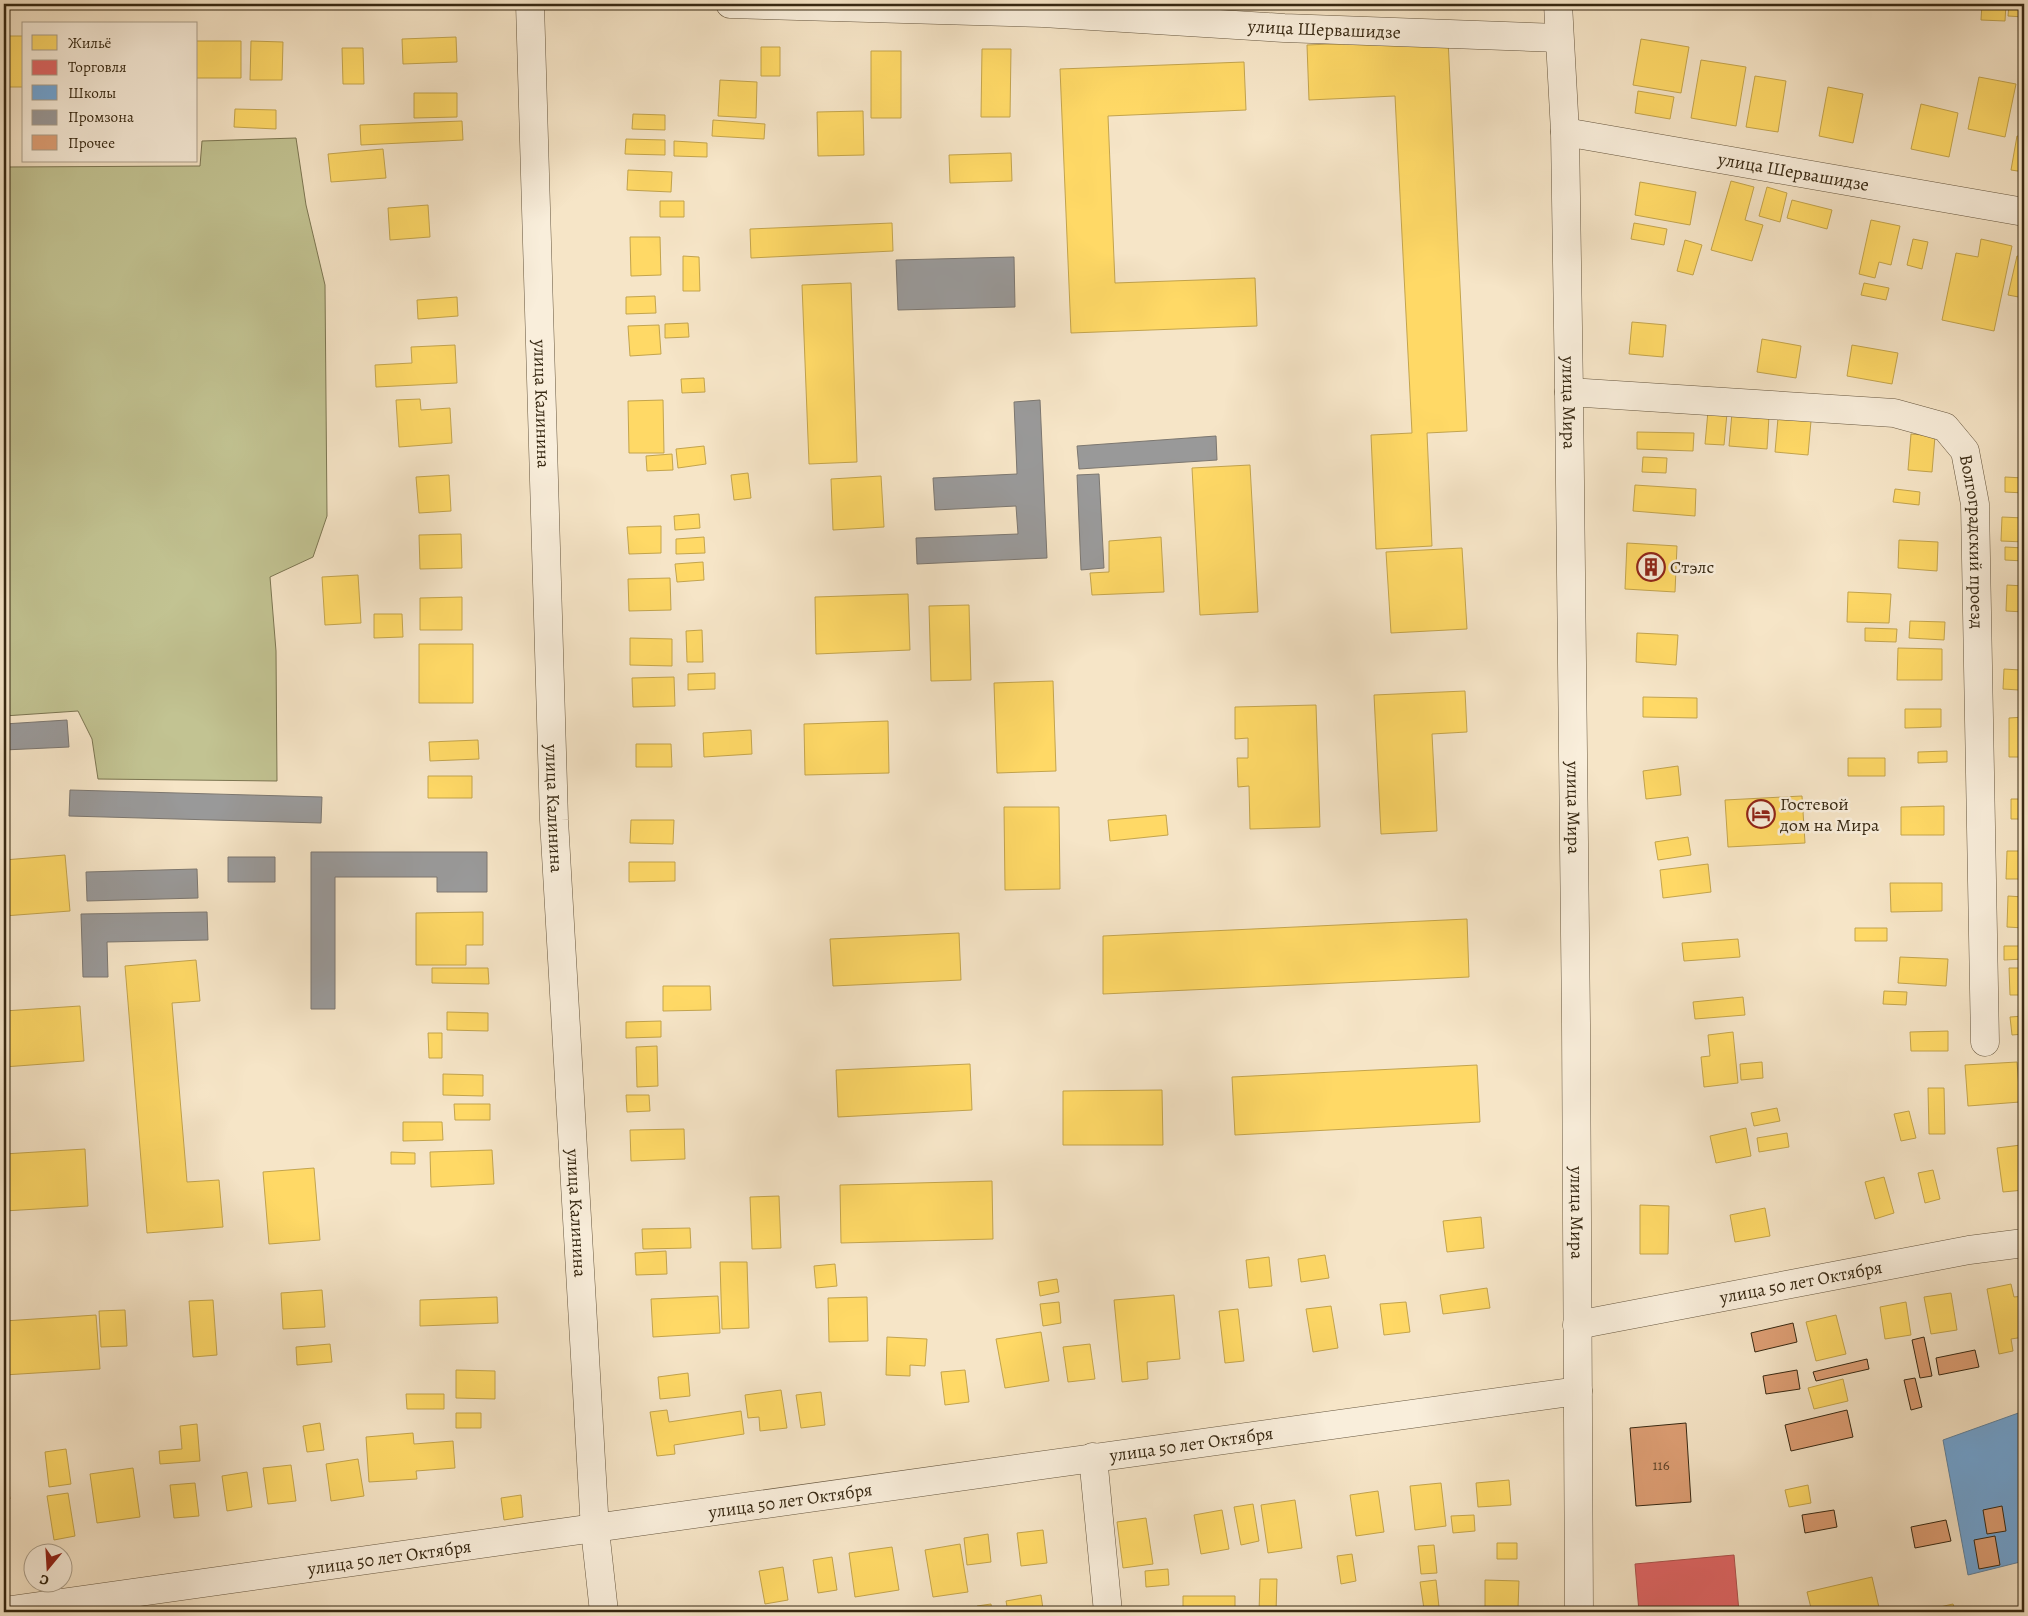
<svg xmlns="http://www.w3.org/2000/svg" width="2028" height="1616" font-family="Alegreya,serif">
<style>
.green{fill:#c2c392;stroke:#7c7652}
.homes{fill:#ffd966;stroke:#c3a44d}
.shops{fill:#e06666;stroke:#ad534d}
.schools{fill:#6fa8dc;stroke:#5e829f}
.industry{fill:#999;stroke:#7c7770}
.building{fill:#de9f75;stroke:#372812}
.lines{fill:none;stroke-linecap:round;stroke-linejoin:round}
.minor-casing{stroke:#67573f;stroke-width:29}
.minor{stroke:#f9eedb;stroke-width:28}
.labels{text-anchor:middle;stroke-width:5;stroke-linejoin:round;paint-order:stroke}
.number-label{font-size:15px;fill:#61462b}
.street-label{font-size:18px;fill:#372812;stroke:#f9eedb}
.poi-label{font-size:18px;fill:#372812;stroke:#f9eedb;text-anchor:start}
</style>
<rect width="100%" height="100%" fill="#f6e5c7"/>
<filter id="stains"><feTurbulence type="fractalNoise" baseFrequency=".004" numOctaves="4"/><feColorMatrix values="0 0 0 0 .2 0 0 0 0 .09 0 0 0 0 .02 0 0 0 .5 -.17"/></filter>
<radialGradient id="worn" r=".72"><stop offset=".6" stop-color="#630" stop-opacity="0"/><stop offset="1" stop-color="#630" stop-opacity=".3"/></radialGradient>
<path class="green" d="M296,138L306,205L325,285L327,516L313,557L270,577L276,651L277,781L98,779L92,739L78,711L4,716V167L200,166L202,141Z"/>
<path class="homes" d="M1982,4H2006L2005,21L1981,20Z
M2009,4H2024V17L2008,16Z
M4,36H24V87H4Z
M456,37L457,62L403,64L402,39Z
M1448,39L1467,431L1427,433L1432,546L1376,549L1371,435L1412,433L1395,96L1309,100L1307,45Z
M1641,39L1689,47L1681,93L1633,85Z
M196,41H241V78H196Z
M251,41L283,42L282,80H250Z
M761,47H780V76H761Z
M342,48H363L364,84H343Z
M982,49H1011L1010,117H981Z
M871,51H901V118H871Z
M1701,60L1746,67L1736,126L1691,118Z
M1244,62L1246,110L1108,116L1115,283L1255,278L1257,326L1071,333L1060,69Z
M1755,76L1786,81L1778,132L1746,127Z
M1979,77L2016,84L2005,137L1968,129Z
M720,80L757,82L756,118L718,116Z
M1828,87L1863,94L1853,143L1819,136Z
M1638,91L1674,97L1670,119L1635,113Z
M414,93H457V117L414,118Z
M1921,104L1958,113L1949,157L1911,149Z
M235,109L276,110V129L234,127Z
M863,111L864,155L818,156L817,112Z
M633,114L665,115V130L632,129Z
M713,120L765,124L764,139L712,136Z
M462,121L463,140L361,145L360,125Z
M2017,136L2024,137V172L2011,170Z
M626,139L665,140V155L625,154Z
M674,141L707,143V157L674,156Z
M383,149L386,178L331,182L328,154Z
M1011,153L1012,181L950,183L949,155Z
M628,170L672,172L671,192L627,190Z
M1731,181L1754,187L1745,220L1763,225L1752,261L1711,250Z
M1640,182L1696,192L1690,225L1635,215Z
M1767,187L1787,193L1780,222L1759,216Z
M1792,200L1832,210L1827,229L1787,218Z
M660,201H684V217H660Z
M428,205L430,237L390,240L388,208Z
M1871,220L1900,226L1891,265L1879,262L1875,278L1859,274Z
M892,223L893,251L751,258L750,229Z
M1634,223L1667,229L1664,245L1631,239Z
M630,237H660L661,275L631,276Z
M1913,239L1928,242L1922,269L1907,265Z
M1981,239L2012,246L1994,331L1942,320L1956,253L1978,257Z
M1685,240L1702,245L1693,275L1677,271Z
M683,256L699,257L700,291H683Z
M2017,256L2024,257V298L2008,295Z
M851,283L857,462L809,464L802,285Z
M1864,283L1889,288L1886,300L1861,295Z
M655,296L656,313L626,314V297Z
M457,297L458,316L418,319L417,300Z
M1632,322L1666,325L1663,357L1629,354Z
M688,323L689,337L665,338V324Z
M659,325L661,354L630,356L628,326Z
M1762,339L1801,346L1796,378L1757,372Z
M455,345L457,383L376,387L375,365L412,363L411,347Z
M1852,345L1898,353L1892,384L1847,376Z
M704,378L705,392L682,393L681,379Z
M420,399L421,410L450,408L452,443L399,447L396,400Z
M663,400L664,453H629L628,401Z
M1708,411L1727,413L1724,445L1705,444Z
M1732,413L1769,416L1767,449L1729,446Z
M1778,418L1811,421L1808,455L1775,452Z
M1637,432L1694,433L1693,451L1637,449Z
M1911,434L1935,436L1932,472L1908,470Z
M704,446L706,464L678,468L676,449Z
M672,454L673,470L647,471L646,456Z
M1643,457L1667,458L1666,473L1642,472Z
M1250,465L1258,612L1200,615L1192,468Z
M748,473L751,498L734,500L731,475Z
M449,475L451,511L419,513L416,477Z
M881,476L884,527L833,530L831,479Z
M2005,477L2024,478V493L2005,492Z
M1635,485L1696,489L1695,516L1633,511Z
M1895,489L1920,492L1919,505L1893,502Z
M699,514L700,528L675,530L674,516Z
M2002,517L2024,518V542L2001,541Z
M661,526V553L629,554L627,527Z
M461,534L462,568L420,569L419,535Z
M704,537L705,553L676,554V539Z
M1161,537L1164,592L1092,595L1090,573L1109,572V541Z
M1899,540L1938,542L1937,571L1898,568Z
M1627,543L1677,546L1675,592L1625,589Z
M2005,547L2024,548V561L2005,560Z
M1462,548L1467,629L1391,633L1386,552Z
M703,562L704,580L677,582L675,564Z
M358,575L361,623L325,625L322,577Z
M670,578L671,610L629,611L628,579Z
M2007,585L2024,586V612L2006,611Z
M1848,592L1891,594L1889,623L1847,622Z
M908,594L910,650L816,654L815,597Z
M462,597V630H420V598Z
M969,605L971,680L931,681L929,606Z
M374,614H402L403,637L374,638Z
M1910,621L1945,622L1944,640L1909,638Z
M1865,628L1897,629L1896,642L1865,641Z
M702,630L703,662H687L686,631Z
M1637,633L1678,635L1676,665L1636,662Z
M630,638L672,639V666L630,665Z
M419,644H473V703H419Z
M1898,648L1942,649V680H1897Z
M2004,669L2020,670L2019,690L2003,689Z
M715,673V689L688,690V674Z
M674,677L675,706L633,707L632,678Z
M1053,681L1056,771L997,773L994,683Z
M1465,691L1467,732L1432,734L1437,831L1381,834L1374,695Z
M1643,697L1697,698V718L1643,717Z
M1316,705L1320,827L1250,829L1249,786L1238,787L1237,758H1248V738L1235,739V707Z
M1905,709H1941V727L1905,728Z
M2024,717V757H2009V718Z
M888,721L889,773L805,775L804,724Z
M751,730L752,754L704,757L703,733Z
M478,740L479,759L430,761L429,742Z
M636,744H671L672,767H636Z
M1947,751V762L1918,763V752Z
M1848,758H1885V776H1848Z
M1678,766L1681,795L1646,799L1643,771Z
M428,776H472V798H428Z
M1802,796L1805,843L1728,847L1725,800Z
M2011,799H2024V819H2011Z
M1944,806V835H1901V807Z
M1004,807H1059L1060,889L1005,890Z
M1166,815L1168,835L1110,841L1108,820Z
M631,820H674L673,844L630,843Z
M1688,837L1691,855L1658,860L1655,842Z
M2007,851H2024V879H2006Z
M65,855L70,911L4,916V860Z
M629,862H675V881L629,882Z
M1708,864L1711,892L1663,898L1660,870Z
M1890,883H1942V911L1891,912Z
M2008,896L2024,897V928L2007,927Z
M483,912V945H466V965H416V913Z
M1467,919L1469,977L1103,994V936Z
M1855,928H1887V941H1855Z
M959,933L961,980L833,986L830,939Z
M1738,939L1740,957L1684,961L1682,943Z
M2004,946H2024V959L2004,960Z
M1900,957L1948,959L1946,986L1898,983Z
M196,960L200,1001L172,1003L187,1182L219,1180L223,1227L147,1233L125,966Z
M432,968H488L489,984L432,983Z
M2009,968H2024V995H2010Z
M663,986H710L711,1010L663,1011Z
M1884,991L1907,992L1906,1005L1883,1004Z
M1743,997L1745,1015L1695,1019L1693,1002Z
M80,1006L84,1061L4,1067V1011Z
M447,1012L488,1013V1031L447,1030Z
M2024,1016V1034L2012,1035L2010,1017Z
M661,1021V1037L626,1038V1022Z
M1948,1031V1051H1911L1910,1032Z
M1733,1032L1738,1083L1704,1087L1701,1057L1710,1056L1708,1035Z
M428,1033H442V1058H429Z
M657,1046L658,1086L637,1087L636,1047Z
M1762,1062L1763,1078L1741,1080L1740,1064Z
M2017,1062L2020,1102L1968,1106L1965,1065Z
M970,1064L972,1110L838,1117L836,1070Z
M1477,1065L1480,1122L1235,1135L1232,1077Z
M443,1074L483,1075V1096L443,1095Z
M1928,1088H1944L1945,1134H1929Z
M1162,1090L1163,1145H1063V1091Z
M626,1095H649L650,1111L627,1112Z
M454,1104H490V1120H455Z
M1777,1108L1780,1121L1754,1126L1751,1113Z
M1909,1111L1916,1138L1901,1141L1894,1114Z
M403,1122H442L443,1140L403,1141Z
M1746,1128L1751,1156L1716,1163L1710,1136Z
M684,1129L685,1159L631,1161L630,1130Z
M1787,1133L1789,1147L1759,1152L1757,1138Z
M2021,1145L2024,1190L2003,1192L1997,1148Z
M85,1149L88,1206L4,1211V1154Z
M492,1150L494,1184L431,1187L430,1152Z
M391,1152L415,1153V1164H391Z
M314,1168L320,1240L269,1244L263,1172Z
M1933,1170L1940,1199L1925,1203L1918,1173Z
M1884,1177L1894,1213L1875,1219L1865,1182Z
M992,1181L993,1239L841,1243L840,1185Z
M779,1196L781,1248L752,1249L750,1197Z
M1640,1205L1669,1206L1668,1254H1640Z
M1765,1208L1770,1236L1735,1242L1730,1215Z
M1481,1217L1484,1248L1447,1252L1443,1221Z
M690,1228L691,1248L643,1249L642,1229Z
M666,1251L667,1274L636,1275L635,1253Z
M1325,1255L1329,1278L1301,1282L1298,1259Z
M1269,1257L1272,1286L1249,1288L1246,1260Z
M720,1262H747L749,1328L722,1329Z
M835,1264L837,1286L816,1288L814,1266Z
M1057,1279L1059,1292L1040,1296L1038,1282Z
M2011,1284L2014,1297L2024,1296V1337L2011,1339L2013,1351L1999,1354L1987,1289Z
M1487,1288L1490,1308L1443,1314L1440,1295Z
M322,1290L325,1327L283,1329L281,1293Z
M1951,1293L1957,1330L1931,1334L1924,1297Z
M1174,1295L1180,1359L1147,1362L1148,1379L1122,1382L1114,1300Z
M718,1296L720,1333L653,1337L651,1299Z
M497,1297L498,1323L420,1326V1300Z
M867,1297L868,1341L829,1342L828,1298Z
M213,1300L217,1355L193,1357L189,1301Z
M1059,1302L1061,1323L1043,1326L1040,1304Z
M1406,1302L1410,1332L1384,1335L1380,1304Z
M1906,1302L1911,1335L1885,1339L1880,1307Z
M1331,1306L1338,1348L1313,1352L1306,1309Z
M1238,1309L1244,1361L1225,1363L1219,1311Z
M125,1310L127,1346L101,1347L99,1311Z
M96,1315L100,1369L4,1375V1321Z
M1836,1315L1846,1354L1816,1361L1806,1322Z
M1041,1332L1049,1381L1005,1388L996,1339Z
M887,1337L927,1339L925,1366L910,1365V1376L886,1375Z
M330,1344L332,1362L297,1365L296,1347Z
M1090,1344L1095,1379L1068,1382L1063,1347Z
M456,1370L495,1371V1399L456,1398Z
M965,1370L969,1402L945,1405L941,1372Z
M688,1373L690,1396L660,1399L658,1377Z
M1843,1379L1848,1401L1814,1409L1808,1388Z
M781,1390L787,1428L760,1431L759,1417L748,1418L745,1395Z
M821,1392L825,1425L801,1428L796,1395Z
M406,1394H444V1409H407Z
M667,1410L669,1422L741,1411L744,1434L674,1445L675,1454L657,1456L650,1412Z
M456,1413H481V1428H456Z
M320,1423L324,1450L307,1452L303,1426Z
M197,1424L200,1461L160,1464L159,1451L182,1449L180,1426Z
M413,1433L414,1444L453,1441L455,1468L416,1471L417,1479L369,1482L366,1437Z
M66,1449L71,1484L49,1487L45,1452Z
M358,1459L364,1496L331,1501L326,1464Z
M4,1461L10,1499L4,1500Z
M291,1465L296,1501L268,1504L263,1468Z
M133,1468L140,1517L97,1523L90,1474Z
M247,1472L252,1507L227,1511L222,1476Z
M1509,1480L1511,1505L1478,1507L1476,1483Z
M195,1483L199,1516L174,1518L170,1485Z
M1441,1483L1446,1526L1415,1530L1410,1486Z
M1808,1485L1811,1503L1789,1507L1785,1490Z
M1378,1491L1384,1532L1356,1536L1350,1495Z
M68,1493L75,1536L54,1540L47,1496Z
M521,1495L523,1517L504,1520L501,1498Z
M1295,1500L1302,1548L1268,1553L1261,1505Z
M1253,1504L1259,1541L1241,1545L1234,1507Z
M1222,1510L1229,1549L1201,1554L1194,1515Z
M1474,1515L1475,1531L1453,1533L1451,1516Z
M1146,1518L1153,1564L1123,1568L1117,1522Z
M4,1524L9,1551L4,1552Z
M1043,1530L1047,1563L1021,1566L1017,1533Z
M988,1534L991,1562L967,1565L964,1538Z
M1497,1543H1517V1559H1497Z
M960,1544L968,1592L933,1597L925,1550Z
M1434,1545L1437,1573L1421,1574L1418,1546Z
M892,1547L899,1590L855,1597L849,1553Z
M1352,1554L1356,1581L1341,1584L1337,1556Z
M832,1557L837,1590L818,1593L813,1560Z
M783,1567L788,1600L765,1604L759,1571Z
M1168,1569L1169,1585L1146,1587L1145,1571Z
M1872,1577L1880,1612H1812L1807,1592Z
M1260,1579H1277L1276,1612H1259Z
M1436,1580L1439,1607L1424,1609L1420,1582Z
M1485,1580L1519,1581L1518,1608H1485Z
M1041,1595L1043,1609L1008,1612L1006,1601Z
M1183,1596H1235V1612H1183Z
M991,1604L992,1612H978L977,1606Z
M1953,1604L1956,1612H1918Z"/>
<path class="shops" d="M1734,1555L1739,1612H1639L1635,1564Z"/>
<path class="schools" d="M2024,1411V1561L1968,1575L1943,1440Z"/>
<path class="industry" d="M1014,257L1015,307L898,310L896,260Z
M1040,400L1047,558L917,564L916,538L1018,534L1016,506L935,510L933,478L1017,474L1014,402Z
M1216,436L1217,460L1079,469L1077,446Z
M1099,474L1104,568L1081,570L1077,475Z
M67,720L69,747L4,750V724Z
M70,790L322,797L321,823L69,816Z
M311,852H487V892H437V877H335V1009H311Z
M228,857H275V882H228Z
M197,869L198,898L87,901L86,872Z
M207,912L208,940L107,942L108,977H83L81,914Z"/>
<path class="building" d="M1793,1323L1797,1342L1755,1352L1751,1333Z
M1924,1337L1932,1376L1920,1378L1912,1340Z
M1975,1350L1979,1367L1939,1375L1936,1358Z
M1867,1359L1869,1369L1816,1381L1813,1372Z
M1797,1370L1800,1389L1766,1394L1763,1376Z
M1915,1378L1922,1407L1911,1410L1904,1380Z
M1847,1410L1853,1437L1791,1451L1785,1425Z
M1686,1423L1691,1502L1636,1506L1630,1428Z
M2002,1506L2006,1531L1987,1534L1983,1510Z
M1834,1510L1837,1527L1805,1533L1802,1515Z
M1946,1520L1951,1541L1915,1548L1911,1527Z
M1995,1536L2000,1565L1979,1569L1974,1540Z"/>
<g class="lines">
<defs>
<g id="minor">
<path id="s1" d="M530,4L554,820L595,1530L604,1612"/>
<path id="s2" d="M730,4L1043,13L1284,28L1559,38"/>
<path id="s3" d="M1558,4L1565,132L1569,392L1576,1023L1579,1612"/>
<path id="s4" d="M1565,132L2024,212"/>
<path id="s5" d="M1569,392L1894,413L1945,427L1965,451L1975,504L1985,1042"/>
<path id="s6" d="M1577,1325L1969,1250L2024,1243"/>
<path d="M1093,1457L1108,1612"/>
<path id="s7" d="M4,1611C529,1539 1053,1462 1578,1391"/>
</g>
</defs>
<use href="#minor" class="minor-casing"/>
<use href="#minor" class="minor"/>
</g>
<defs>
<symbol id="building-ring" viewBox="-11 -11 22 22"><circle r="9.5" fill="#f9eedb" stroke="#8f2418" stroke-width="1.5"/><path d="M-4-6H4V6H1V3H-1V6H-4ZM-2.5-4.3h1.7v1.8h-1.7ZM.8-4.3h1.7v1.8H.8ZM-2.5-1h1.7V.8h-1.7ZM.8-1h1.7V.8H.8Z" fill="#8f2418"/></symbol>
<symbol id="hotel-ring" viewBox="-11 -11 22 22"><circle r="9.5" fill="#f9eedb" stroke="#8f2418" stroke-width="1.5"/><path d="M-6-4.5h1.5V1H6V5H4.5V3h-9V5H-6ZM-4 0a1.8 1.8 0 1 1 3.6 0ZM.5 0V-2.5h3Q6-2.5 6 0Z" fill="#8f2418"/></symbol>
</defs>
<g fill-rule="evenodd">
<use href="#building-ring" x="1635" y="551" width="32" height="32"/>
<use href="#hotel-ring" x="1745" y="798" width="32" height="32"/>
</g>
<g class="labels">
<g class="number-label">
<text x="1661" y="1470">116</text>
</g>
<g class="street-label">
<text dy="6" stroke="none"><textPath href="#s2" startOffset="595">улица Шервашидзе</textPath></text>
<text dy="6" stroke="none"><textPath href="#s4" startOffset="232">улица Шервашидзе</textPath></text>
<text dy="6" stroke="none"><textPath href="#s3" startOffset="399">улица Мира</textPath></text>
<text dy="6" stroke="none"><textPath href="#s1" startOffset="400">улица Калинина</textPath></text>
<text dy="6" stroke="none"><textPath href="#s5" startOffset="501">Волгоградский проезд</textPath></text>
<text dy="6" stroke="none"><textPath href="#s3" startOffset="804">улица Мира</textPath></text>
<text dy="6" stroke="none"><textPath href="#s1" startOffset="805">улица Калинина</textPath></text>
<text dy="6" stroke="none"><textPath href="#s1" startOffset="1210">улица Калинина</textPath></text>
<text dy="6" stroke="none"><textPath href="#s3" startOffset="1209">улица Мира</textPath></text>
<text dy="6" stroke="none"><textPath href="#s6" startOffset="228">улица 50 лет Октября</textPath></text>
<text dy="6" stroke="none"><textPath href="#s7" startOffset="1199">улица 50 лет Октября</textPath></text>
<text dy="6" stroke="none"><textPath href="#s7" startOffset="794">улица 50 лет Октября</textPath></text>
<text dy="6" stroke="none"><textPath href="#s7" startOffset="389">улица 50 лет Октября</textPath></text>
</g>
<g class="poi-label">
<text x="1670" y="573">Стэлс</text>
<text x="1780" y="810">Гостевой<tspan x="1780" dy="21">дом на Мира</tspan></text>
</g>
</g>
<rect width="2028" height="1616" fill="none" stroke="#f6e5c7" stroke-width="20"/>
<rect x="5" y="5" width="2018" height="1606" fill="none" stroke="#372812" stroke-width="2.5"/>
<rect x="10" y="10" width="2008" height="1596" fill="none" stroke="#372812"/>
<rect x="22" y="22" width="175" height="140" fill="#f9eedb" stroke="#ab9f8b"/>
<rect x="32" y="35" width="25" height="15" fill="#ffd966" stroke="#ab9f8b"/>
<text x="68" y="48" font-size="15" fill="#372812">Жильё</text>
<rect x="32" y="60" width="25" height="15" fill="#e06666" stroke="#ab9f8b"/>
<text x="68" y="72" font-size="15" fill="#372812">Торговля</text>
<rect x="32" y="85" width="25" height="15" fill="#6fa8dc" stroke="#ab9f8b"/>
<text x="68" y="98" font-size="15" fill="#372812">Школы</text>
<rect x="32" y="110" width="25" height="15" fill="#999999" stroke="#ab9f8b"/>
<text x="68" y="122" font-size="15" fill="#372812">Промзона</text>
<rect x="32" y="135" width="25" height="15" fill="#de9f75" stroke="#ab9f8b"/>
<text x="68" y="148" font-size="15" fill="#372812">Прочее</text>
<g transform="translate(48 1568) rotate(198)"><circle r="24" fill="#f9eedb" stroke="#ab9f8b"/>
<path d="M0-4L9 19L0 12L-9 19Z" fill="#8f2418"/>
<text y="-8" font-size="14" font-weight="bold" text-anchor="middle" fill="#372812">С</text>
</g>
<rect width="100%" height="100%" filter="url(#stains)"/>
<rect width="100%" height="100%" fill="url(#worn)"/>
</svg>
